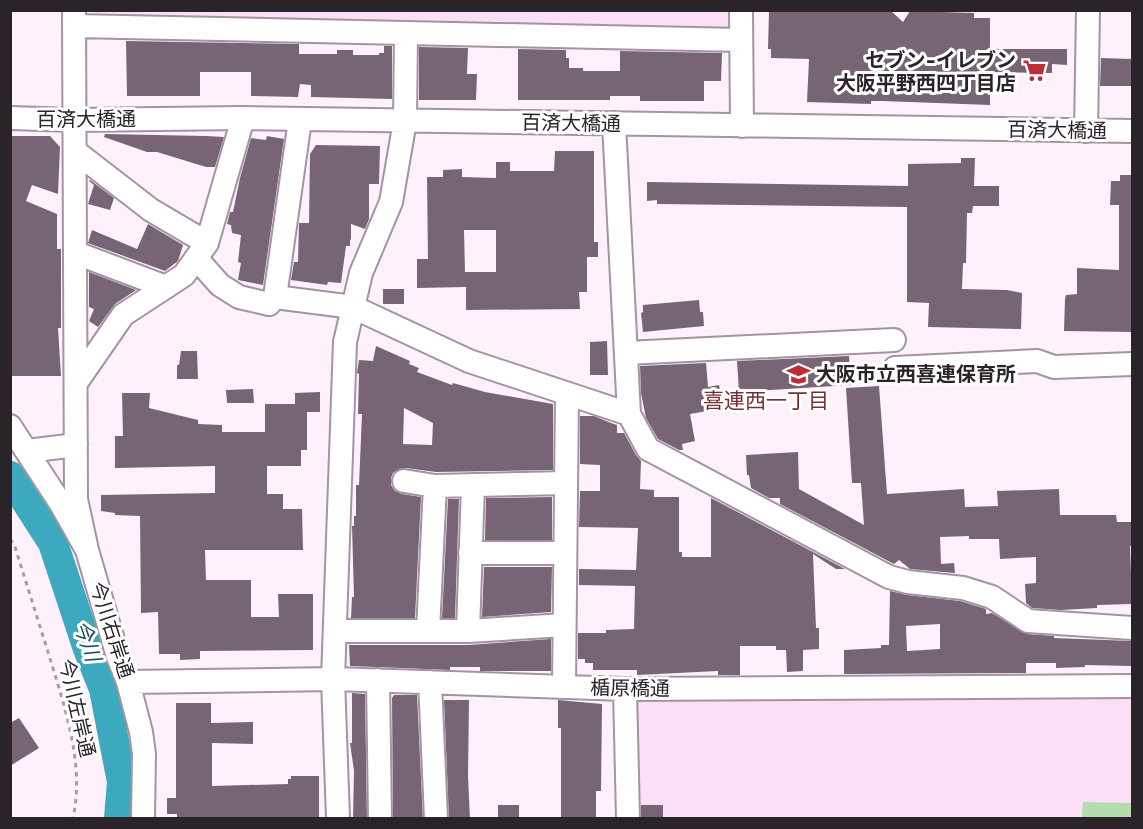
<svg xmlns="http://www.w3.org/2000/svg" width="1143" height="829" font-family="'Work Sans','Noto Sans JP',sans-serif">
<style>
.built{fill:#fadff6}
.green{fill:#b4ddaf}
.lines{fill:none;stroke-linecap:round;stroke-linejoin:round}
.river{stroke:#3ca9be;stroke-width:30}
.building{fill:#776575;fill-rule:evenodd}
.minor-casing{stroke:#a592a3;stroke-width:26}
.path{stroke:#a89da6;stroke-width:3;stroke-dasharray:4.5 4.5;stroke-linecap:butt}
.minor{stroke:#fff;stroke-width:22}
.labels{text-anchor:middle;stroke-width:6;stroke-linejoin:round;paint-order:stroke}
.poi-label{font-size:20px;font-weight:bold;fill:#2a2329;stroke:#fff;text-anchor:end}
.street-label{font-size:20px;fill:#2a2329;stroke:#fff}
.neighbourhood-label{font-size:21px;fill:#773030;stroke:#fff}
.water-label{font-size:21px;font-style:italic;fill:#1a4952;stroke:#fff}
</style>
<rect width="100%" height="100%" fill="#fef1fc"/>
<path class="built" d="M735,10V23L727,32L96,19L90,11Z
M1132,696V818H638L636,700Z"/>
<path class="green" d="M1083,802L1132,803V818H1082Z"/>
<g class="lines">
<path class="river" d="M10,476L53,543L88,649L104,689L122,782L119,818"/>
</g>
<path class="building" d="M769,10H890L903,22L910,11L974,13V18H990V49H1067V65L1052,64V73L990,72V105L883,101H871V104L807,102L809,59L771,58V49H768Z
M126,41L299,44V54H337V50H353V55H379V53H384V46H392V99L311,97V85L300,84L298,97L251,96V72H200V96H127Z
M419,47L468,48L467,74H477L476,100H419Z
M518,49L566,50V58H569V68H583V71H620V51L722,53L721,81H704V101H640V96H610V100H518Z
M1101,58L1132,59V86H1100Z
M105,134L206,136L224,137L215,167H206L157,152H147L104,137Z
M10,136H50L60,147L58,194L32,185L26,201L57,214V249H61V328H58L61,376H11Z
M267,136L284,139L263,285L238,280L241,263L238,262L241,235L232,233L231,225L227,224L230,212H233L240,178L251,138L266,140Z
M316,145L380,146L379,184H369V219L365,229L351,224V240L350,239V246H346L341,283L328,282L327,285L291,280L294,262H298L299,223H309L310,154Z
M555,151H594V242H598V257H587V292H579L580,309L466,310V287L417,288V259H428L427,177H443V170L462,169V177L496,178V162H510V171H554ZM464,230H496V272H465Z
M961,158H975L974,186H999V206H973L972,213H967L966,263H963L962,289L1007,290L1022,293L1021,329L928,327L929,303L907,302V207L657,204V200L647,201V182L908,186V164L961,163Z
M1120,175H1132V332L1064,331L1065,299L1066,295L1077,294V268L1119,270V205H1110L1111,181H1120Z
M90,180L114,198L110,210L88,204L94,185L89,181Z
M148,224L183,245L178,261L165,271L88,243L92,230L137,249Z
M89,272L136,290L115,304L98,327L89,321L94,309L89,307Z
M383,289H404V304H383Z
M699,300L700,312H703L704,326L643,332L641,313L643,312V305Z
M607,341L608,375H590V342Z
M376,346L410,361L409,364L419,368L417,372L452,385L453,383L485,392L553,404V470L436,472L406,468L399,469L393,473L391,478V485L395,491L402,494L421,497L415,618H351L352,597H354L352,526H354V516H356V485H359L362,414H358L359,374L357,373L359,360L373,361ZM404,408L433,423L432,445L403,444Z
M181,351H197L198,379H177V365H179Z
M849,356L851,385L739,392L737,361Z
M706,363L708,387L719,385L724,408L690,414L695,441L682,444L683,450H679L658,439L646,418L641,393L640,366Z
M879,386L887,494L964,489L965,507L998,506L997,491L1059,489L1060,515H1116L1117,522H1132V546H1130L1132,604L1097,605V608L1061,610L1032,608L1026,603L1025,584L1036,583V557L1000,559L999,539H969V536L940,537L941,564L954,563L955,573L910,569L899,560L894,564L780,504V498H769L751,488L749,475H747L746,455L798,452L799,489L864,525L861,483H852L846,388Z
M253,389L254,403H227L226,390Z
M320,392V412H307V450H301V466H267V494H283V509H302L303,550H205L206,580H251V617H279L278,594H313V650L200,651V659L180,660V654H159L158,612L141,613L140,516L115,515V513L101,511V495L215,493V466L115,468V436H123L122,393H150L149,408L198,420V424L222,425V432H265V404H295V393Z
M580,416H594L611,423L617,425V433H624L636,455L641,461L640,489L654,490V497H679V552H682V557H711V498L845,569H836L813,554L816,628H819V649L803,650V671L787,672L786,650H776V646H740V675H718V671L637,675V670H593V663H585V659H578V633H606V630L634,629L635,586L579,585V569L636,570L638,528L579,527L580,491H600V465L580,464Z
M552,497V540H485L486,498Z
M448,499H459L455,618H442Z
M484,567H552L551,612L482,617Z
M890,591L907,595L960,601L986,609V614L992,613L1027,634L1054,636V638L1132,641V666L1085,665V667L1056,668V663H1026V673L844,674V650L881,648V645H889ZM940,624V649L907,651L906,626Z
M551,639V671H480V667H450V670L350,666L349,645H468Z
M352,693L365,694L367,819H353L354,771L350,743H352Z
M394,695H417L423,819H393L392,698Z
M444,700H469L468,776L470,819H449Z
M558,700L602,704L601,791H596V819H561V728H558Z
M176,703H211V723L253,722V744L212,743V786L288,784V779H291V776H319V819H177V814H167V798H176Z
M19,718L39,748L10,766V723Z
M498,805H519V819H498Z
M641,805H663V819H641Z"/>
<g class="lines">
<defs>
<path id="minor" d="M741,10L742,126
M74,13L76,499L87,550
M75,26L741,40
M10,118L74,120L243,118L1132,131
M614,123L629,414L648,449L889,577L908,582L963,588L992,597L1028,621L1132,628
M1086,131L1088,10
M76,152L151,210L207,243
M76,253L166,287
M196,258L220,285L239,297L269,304L275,297L300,120
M275,297L353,307L469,361L629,414
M626,353L894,340
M895,368L1037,361L1054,367L1132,364
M76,383L123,315L184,275L207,243L243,118
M10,426L61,504L87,550L118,657L128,682L141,732L144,754L143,818
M27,451L76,445
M404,481L435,486L566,483
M470,553H565
M335,631H468L564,625
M428,631L435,486
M468,631L473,485
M378,680L380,818
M128,682L333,679L625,689L1132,686
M430,682L436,818
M564,687L567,394
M625,689L628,818
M338,818L333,679L345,342L361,273L391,202L405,121L406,34"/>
</defs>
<use href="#minor" class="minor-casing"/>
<path class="path" d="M10,539L15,547C26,582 37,617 48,652C64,705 85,763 73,818"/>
<use href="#minor" class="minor"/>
</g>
<defs>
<symbol id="supermarket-bare" viewBox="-9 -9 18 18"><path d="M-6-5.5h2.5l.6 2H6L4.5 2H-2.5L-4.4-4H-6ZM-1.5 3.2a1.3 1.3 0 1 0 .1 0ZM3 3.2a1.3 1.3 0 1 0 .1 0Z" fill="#bd2d38" stroke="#fff" stroke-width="2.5" paint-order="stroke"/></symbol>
<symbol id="school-bare" viewBox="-9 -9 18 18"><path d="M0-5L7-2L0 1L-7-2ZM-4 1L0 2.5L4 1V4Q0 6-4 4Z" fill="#bd2d38" stroke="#fff" stroke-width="2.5" paint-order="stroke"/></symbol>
</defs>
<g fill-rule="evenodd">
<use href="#supermarket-bare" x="1018" y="54" width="33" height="33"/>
<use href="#school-bare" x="782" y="358" width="33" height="33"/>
</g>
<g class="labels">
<g class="poi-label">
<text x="1016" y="67">セブン-イレブン<tspan x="1016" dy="23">大阪平野西四丁目店</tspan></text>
<text x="816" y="381" text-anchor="start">大阪市立西喜連保育所</text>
</g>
<g class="street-label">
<text x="86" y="126">百済大橋通</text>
<text transform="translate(571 123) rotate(1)" y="7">百済大橋通</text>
<text transform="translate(1057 130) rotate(1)" y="7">百済大橋通</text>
<text transform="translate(112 630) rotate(72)" y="7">今川右岸通</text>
<text transform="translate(630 688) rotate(1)" y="7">楯原橋通</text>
<text transform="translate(77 708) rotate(77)" y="7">今川左岸通</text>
</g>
<g class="neighbourhood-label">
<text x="766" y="408">喜連西一丁目</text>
</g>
<g class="water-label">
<text transform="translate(87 641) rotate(71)" y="7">今川</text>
</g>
</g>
<rect width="1143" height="829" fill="none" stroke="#2a2329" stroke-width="24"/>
</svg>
